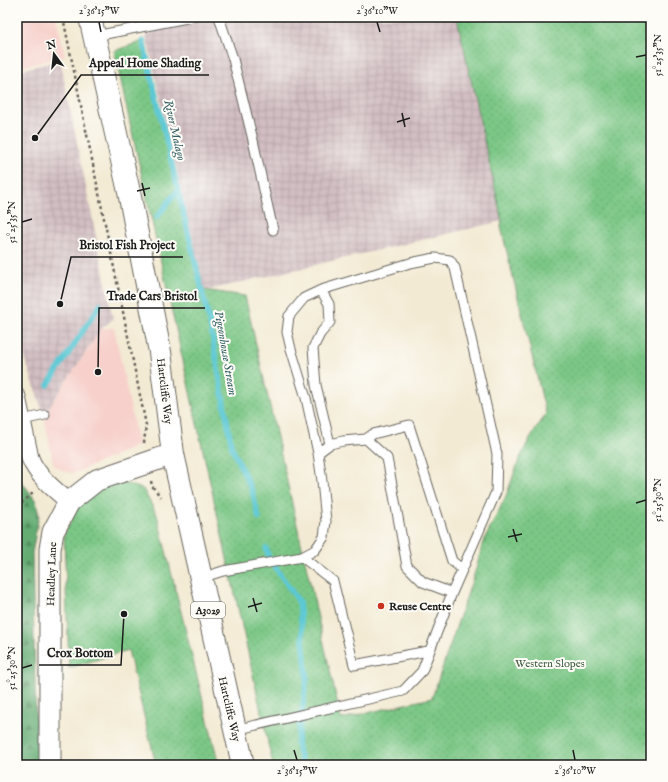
<svg xmlns="http://www.w3.org/2000/svg" width="668" height="782" font-family="'IM FELL English',serif">
<style>
.built{fill:#f7d0cb}
.industrial{fill:url(#industrial-grid)}
.grass{fill:url(#grass-dots);stroke:#4c7251}
.forest{fill:url(#forest-firs);stroke:#406448}
.lines{fill:none;stroke-linecap:round;stroke-linejoin:round}
.stream{stroke:#5cc8d4;stroke-width:5.5}
.service-casing{stroke:#67645c;stroke-width:11}
.minor-casing{stroke:#67645c;stroke-width:19}
.tertiary-casing{stroke:#67645c;stroke-width:23}
.trunk-casing{stroke:#67645c;stroke-width:24}
.path{stroke:#67645c;stroke-width:2.5;stroke-dasharray:3 3;stroke-linecap:butt}
.service{stroke:#fff;stroke-width:9}
.minor{stroke:#fff;stroke-width:17}
.tertiary{stroke:#fff;stroke-width:21}
.trunk{stroke:#fff;stroke-width:22}
.ticks{fill:none;stroke:#1c1c1c;stroke-width:1.5}
.poi-dot{fill:#c8321e;stroke:#fdfcf7;stroke-width:1.5}
.labels{text-anchor:middle;stroke-width:4;stroke-linejoin:round;paint-order:stroke}
.shield{fill:#fdfcf7;stroke:#605f5e;stroke-width:1}
.shield-label{font-size:10px;font-weight:bold;fill:#1c1c1c}
.street-label{font-size:11px;fill:#1c1c1c;stroke:#fdfcf7}
.poi-label{font-size:11px;font-weight:bold;fill:#1c1c1c;stroke:#fdfcf7;text-anchor:start}
.park-label{font-size:11px;fill:#426046;stroke:#fdfcf7}
.water-label{font-size:12px;font-style:italic;fill:#366166;stroke:#fdfcf7}
.leader{fill:none;stroke:#1c1c1c;stroke-width:1.5}
.callout-dot{fill:#1c1c1c;stroke:#fdfcf7;stroke-width:1.5}
.callout-label{font-size:12px;text-anchor:middle;font-weight:bold;fill:#1c1c1c;stroke:#fdfcf7;stroke-width:4;stroke-linejoin:round;paint-order:stroke}
.neatline{fill:none;stroke:#1c1c1c;stroke-width:1.5}
.ticks-label{font-size:10px;text-anchor:middle;fill:#1c1c1c}
</style>
<defs>
<pattern id="industrial-grid" width="8" height="8" patternUnits="userSpaceOnUse"><rect width="8" height="8" fill="#d2bec2"/><path d="M0 4h8M4 0v8" fill="none" stroke="#b4a3a6"/></pattern>
<pattern id="grass-dots" width="8" height="8" patternUnits="userSpaceOnUse"><rect width="8" height="8" fill="#7cc786"/><path d="M2 2h.1M6 6h.1" fill="none" stroke="#6baa73" stroke-width="1.8" stroke-linecap="round"/></pattern>
<pattern id="forest-firs" width="22" height="20" patternUnits="userSpaceOnUse"><rect width="22" height="20" fill="#65ac73"/><path d="M5 1l3.5 6h-7zM16 11l3.5 6h-7z" fill="#528b5e"/></pattern>
</defs>
<rect width="100%" height="100%" fill="#fdfcf7"/>
<filter id="ink" filterUnits="userSpaceOnUse"><feTurbulence type="fractalNoise" baseFrequency=".025" numOctaves="2"/><feDisplacementMap in="SourceGraphic" scale="8" xChannelSelector="R" yChannelSelector="G"/><feConvolveMatrix kernelMatrix="1 2 1 2 8 2 1 2 1" color-interpolation-filters="sRGB"/></filter>
<filter id="wash" filterUnits="userSpaceOnUse"><feTurbulence type="fractalNoise" baseFrequency=".012" numOctaves="4" result="noise"/><feDisplacementMap in="SourceGraphic" scale="16" xChannelSelector="R" yChannelSelector="G"/><feGaussianBlur stdDeviation="0.9" result="paint"/><feColorMatrix in="noise" values="0 0 0 0 0 0 0 0 0 0 0 0 0 0 0 0 0 1.4 0 .05"/><feComposite in="paint" operator="in"/></filter>
<g filter="url(#wash)">
<rect width="100%" height="100%" fill="#f3ead3"/>
<path class="built" d="M17,17H56L65,56L17,68Z
M114,327L138,444L130,449L79,471L73,473L66,472L55,466L53,463L44,415L101,329Z"/>
<path class="industrial" d="M142,17H457L502,221L204,291Z
M60,60L113,319L101,329L44,415L17,335V71Z"/>
<path class="grass" d="M457,17H651V765H273L114,51L143,41L204,290L245,296L341,719L432,698L477,566L482,545L506,496L519,460L530,438L546,414L501,227L502,221Z
M118,481L143,489L157,515L219,765H156L128,650L69,668L64,535L77,509L97,487Z"/>
<path class="forest" d="M17,459L20,479L36,501L39,515L32,553L37,765H17Z"/>
<g class="lines">
<path class="stream" d="M143,41L178,190L157,217
M178,190L210,324L232,448L252,491L259,518
M48,385L100,305
M266,548L269,558L299,602L307,678L297,744L302,765"/>
</g>
</g>
<g filter="url(#ink)">
<g class="lines">
<defs>
<path id="service" d="M219,17L233,59L252,136L273,230
M95,36L192,17
M321,290L329,304L330,322L320,334L313,348L316,385L330,444
M22,420L45,415
M366,439L373,434L409,425L452,561L462,569
M318,453L330,444L343,441L366,439L387,458L407,566L423,582L452,593
M302,557L333,581L354,665L428,651
M201,578L223,571L302,557L315,550L324,537L326,521L322,481L318,453L306,398L291,349L287,332L289,316L304,298L321,290L410,263L435,258L450,260L455,268L497,454L496,492L452,593L422,671L403,691L235,730"/>
<path id="minor" d="M17,397L30,458C37,476 54,489 69,502"/>
<path id="tertiary" d="M50,765V549L53,532L69,502L97,480L173,454"/>
<path id="trunk" d="M90,17L129,192L160,352L173,454L243,765"/>
</defs>
<use href="#service" class="service-casing"/>
<use href="#minor" class="minor-casing"/>
<use href="#tertiary" class="tertiary-casing"/>
<use href="#trunk" class="trunk-casing"/>
<path class="path" d="M63,17L146,425L144,443
M151,481L152,486L161,497
M17,507L33,493
M263,765L279,762"/>
<use href="#service" class="service"/>
<use href="#minor" class="minor"/>
<use href="#tertiary" class="tertiary"/>
<use href="#trunk" class="trunk"/>
</g>
</g>
<path class="ticks" d="M99,22L101,32M377,22L380,32M636,57L646,55M402,113L405,127M397,122L410,118M142,183L145,196M137,191L150,188M22,222L32,219M636,503L646,500M513,529L517,542M508,537L522,534M253,598L257,612M248,607L262,603M22,668L32,665M294,750L297,760M573,750L575,760"/>
<circle class="poi-dot" cx="381" cy="606" r="4"/>
<g class="labels">
<rect class="shield" x="191" y="602" width="34" height="16" rx="3"/>
<g class="shield-label">
<text x="208" y="614">A3029</text>
</g>
<g class="street-label">
<text transform="translate(165 391) rotate(83)" y="4">Hartcliffe Way</text>
<text transform="translate(51 574) rotate(-88)" y="4">Headley Lane</text>
<text transform="translate(230 709) rotate(77)" y="4">Hartcliffe Way</text>
</g>
<g class="poi-label">
<text x="389" y="610">Reuse Centre</text>
</g>
<g class="park-label">
<text x="550" y="667">Western Slopes</text>
</g>
<g class="water-label">
<text transform="translate(175 130) rotate(77)" y="4">River Malago</text>
<text transform="translate(226 353) rotate(80)" y="4">Pigeonhouse Stream</text>
</g>
</g>
<path class="leader" d="M35 138L81 75H209M60 304L71 257H183M98 372L99 308H205M124 614L121 665H39"/>
<g class="callout-dot">
<circle cx="35" cy="138" r="4"/>
<circle cx="60" cy="304" r="4"/>
<circle cx="98" cy="372" r="4"/>
<circle cx="124" cy="614" r="4"/>
</g>
<g class="callout-label">
<text x="145" y="67">Appeal Home Shading</text>
<text x="127" y="249">Bristol Fish Project</text>
<text x="152" y="300">Trade Cars Bristol</text>
<text x="80" y="657">Crox Bottom</text>
</g>
<rect width="668" height="782" fill="none" stroke="#fdfcf7" stroke-width="44"/>
<g transform="translate(54 54) rotate(345)" stroke="#fdfcf7" stroke-width="3" paint-order="stroke">
<path d="M0-3L7 15L0 10L-7 15Z" fill="#1c1c1c"/>
<text y="-6" font-size="11" font-weight="bold" text-anchor="middle" fill="#1c1c1c">N</text>
</g>
<rect x="22" y="22" width="624" height="738" class="neatline"/>
<g class="ticks-label">
<text x="99" y="14">2°36'15"W</text>
<text x="377" y="14">2°36'10"W</text>
<text transform="translate(657 55) rotate(-90)" y="4">51°25'35"N</text>
<text transform="translate(11 222) rotate(-90)" y="4">51°25'35"N</text>
<text transform="translate(657 500) rotate(-90)" y="4">51°25'30"N</text>
<text transform="translate(11 668) rotate(-90)" y="4">51°25'30"N</text>
<text x="297" y="774">2°36'15"W</text>
<text x="575" y="774">2°36'10"W</text>
</g>
</svg>
